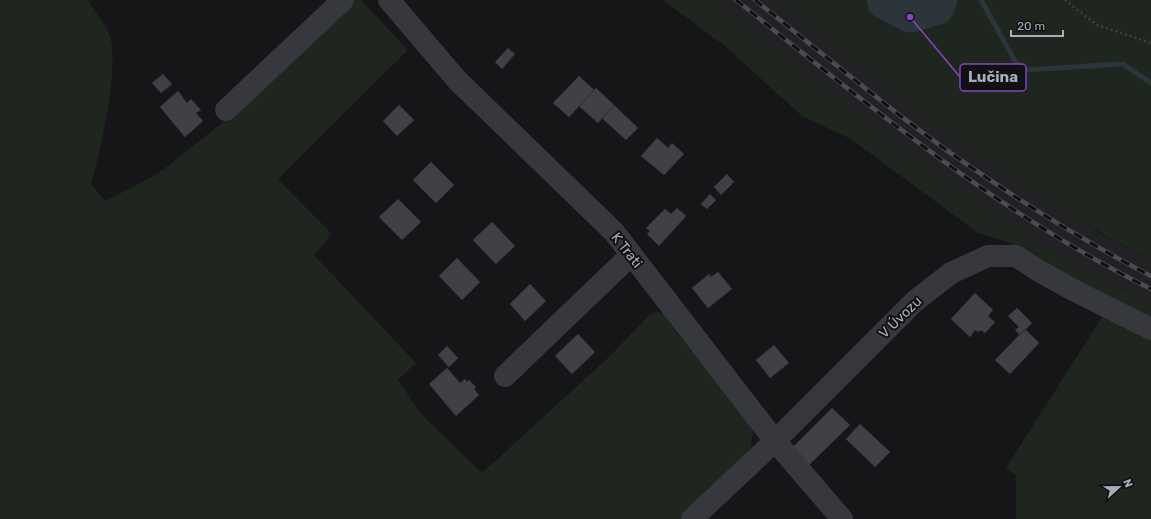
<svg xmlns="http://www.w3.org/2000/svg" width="1151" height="519" font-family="Rubik,sans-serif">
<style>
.built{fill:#222225}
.green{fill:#1e261f}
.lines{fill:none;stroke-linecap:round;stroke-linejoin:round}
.stream{stroke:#2c353c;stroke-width:5}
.river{stroke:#2c353c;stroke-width:31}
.building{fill:#404145;stroke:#303034}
.path{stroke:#3d3f44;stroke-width:2.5;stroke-dasharray:2 3;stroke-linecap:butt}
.minor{stroke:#37383d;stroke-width:22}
.rail-casing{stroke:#4a4c52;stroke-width:4.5}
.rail{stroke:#111113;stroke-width:3;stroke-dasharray:9;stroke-linecap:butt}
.labels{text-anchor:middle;stroke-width:4;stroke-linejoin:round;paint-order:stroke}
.street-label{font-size:14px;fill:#a8adb8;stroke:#111113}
.leader{fill:none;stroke:#8446be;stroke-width:1.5}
.callout-dot{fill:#8446be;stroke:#111113;stroke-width:1.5}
.callout{fill:#111113;stroke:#8446be;stroke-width:1.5}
.callout-label{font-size:15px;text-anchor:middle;font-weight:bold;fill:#a8adb8}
</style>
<rect width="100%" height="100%" fill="#161618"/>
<path class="built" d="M713,0H778L913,106L998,168L1101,234L1151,260V304L1082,268L1024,234L975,201L888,138Z"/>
<path class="green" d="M0,0H88C94,12 104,22 109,34C121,61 100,154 91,184L105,201L156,175L227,119L351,0H361L408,50L278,179L332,234L314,255L416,363L398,380L421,414L482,473L610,356L649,315L656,311L664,314L678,335L747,416L753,432L751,447L741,461L724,474L681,519H0Z
M663,0H713L888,138L975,201L1024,234L1082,268L1151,304V324L1088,292L1007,242L978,233L851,139L802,116L726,47Z
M778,0H1151V260C1098,232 1046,202 997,168C921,116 850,57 778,0Z
M1104,314L1151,340V519H1016V476L1006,468Z"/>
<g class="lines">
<path class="stream" d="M981,0L1018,66L1024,70L1123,64L1151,83"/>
<path class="river" d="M882,0L883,3L910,17L938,9L942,0"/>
</g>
<path class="building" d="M508,48L515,54L502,69L495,62Z
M163,74L172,84L161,93L152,83Z
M579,76L594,90L569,117L553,103Z
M596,88L614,105L598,123L579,106Z
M178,91L187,103L191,99L201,110L196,113L203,121L185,137L160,107Z
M399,105L414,120L397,136L383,121Z
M614,105L638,128L626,140L602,118Z
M657,138L668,148L672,143L684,154L664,175L641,156Z
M431,162L454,185L436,203L413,180Z
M727,174L734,182L721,195L714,187Z
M710,194L716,200L707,209L701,204Z
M398,199L421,222L402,240L379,217Z
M677,208L686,216L659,246L647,234L650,231L646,228L665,209L671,214Z
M492,222L515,246L496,264L473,240Z
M457,258L480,282L462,300L439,276Z
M718,272L732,289L708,308L692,288L709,274L711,277Z
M530,284L546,301L525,321L510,304Z
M975,293L993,310L988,316L995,322L985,333L981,330L978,332L975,330L970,337L951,319Z
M1017,308L1032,323L1020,335L1015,330L1019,327L1008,316Z
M1025,329L1039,343L1010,374L995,360Z
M578,334L595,352L572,374L555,356Z
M774,345L789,363L770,378L756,360Z
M447,346L458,358L449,367L438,355Z
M447,368L460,383L465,379L467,382L469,380L476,387L474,389L479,395L456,416L429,384Z
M832,408L850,425L809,465L792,448Z
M860,424L890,452L875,467L846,439Z"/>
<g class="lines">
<path class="path" d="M1065,0L1097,25L1151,43"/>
<path class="minor" d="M389,0L457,80L614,232L775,441L842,519
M226,110L343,0
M505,376L631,255
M692,519L775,441L915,301L951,273L988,256H1016L1039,271L1077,292L1151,329"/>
<defs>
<path id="rail" d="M736,0C868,105 999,214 1151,289
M755,0C832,61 908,126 990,180C1042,215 1095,247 1151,276"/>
</defs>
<use href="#rail" class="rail-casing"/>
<use href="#rail" class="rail"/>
</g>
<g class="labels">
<g class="street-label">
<text transform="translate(627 250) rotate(52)" y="5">K Trati</text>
<text transform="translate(900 317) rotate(-44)" y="5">V Úvozu</text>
</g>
</g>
<path class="leader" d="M910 17L960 77"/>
<circle class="callout-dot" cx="910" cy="17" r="4"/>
<rect class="callout" x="960" y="64" width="66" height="27" rx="4"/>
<g class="callout-label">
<text x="993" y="82">Lučina</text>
</g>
<g transform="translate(1119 487) rotate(68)" stroke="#111113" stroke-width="3" paint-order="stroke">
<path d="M0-3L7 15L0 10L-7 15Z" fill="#a8adb8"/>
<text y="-6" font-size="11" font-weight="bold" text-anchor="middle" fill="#a8adb8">N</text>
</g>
<path d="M1011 30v6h52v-6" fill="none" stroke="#a8adb8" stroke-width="2"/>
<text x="1017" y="30" font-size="12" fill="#a8adb8" stroke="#111113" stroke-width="3" paint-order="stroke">20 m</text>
</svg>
